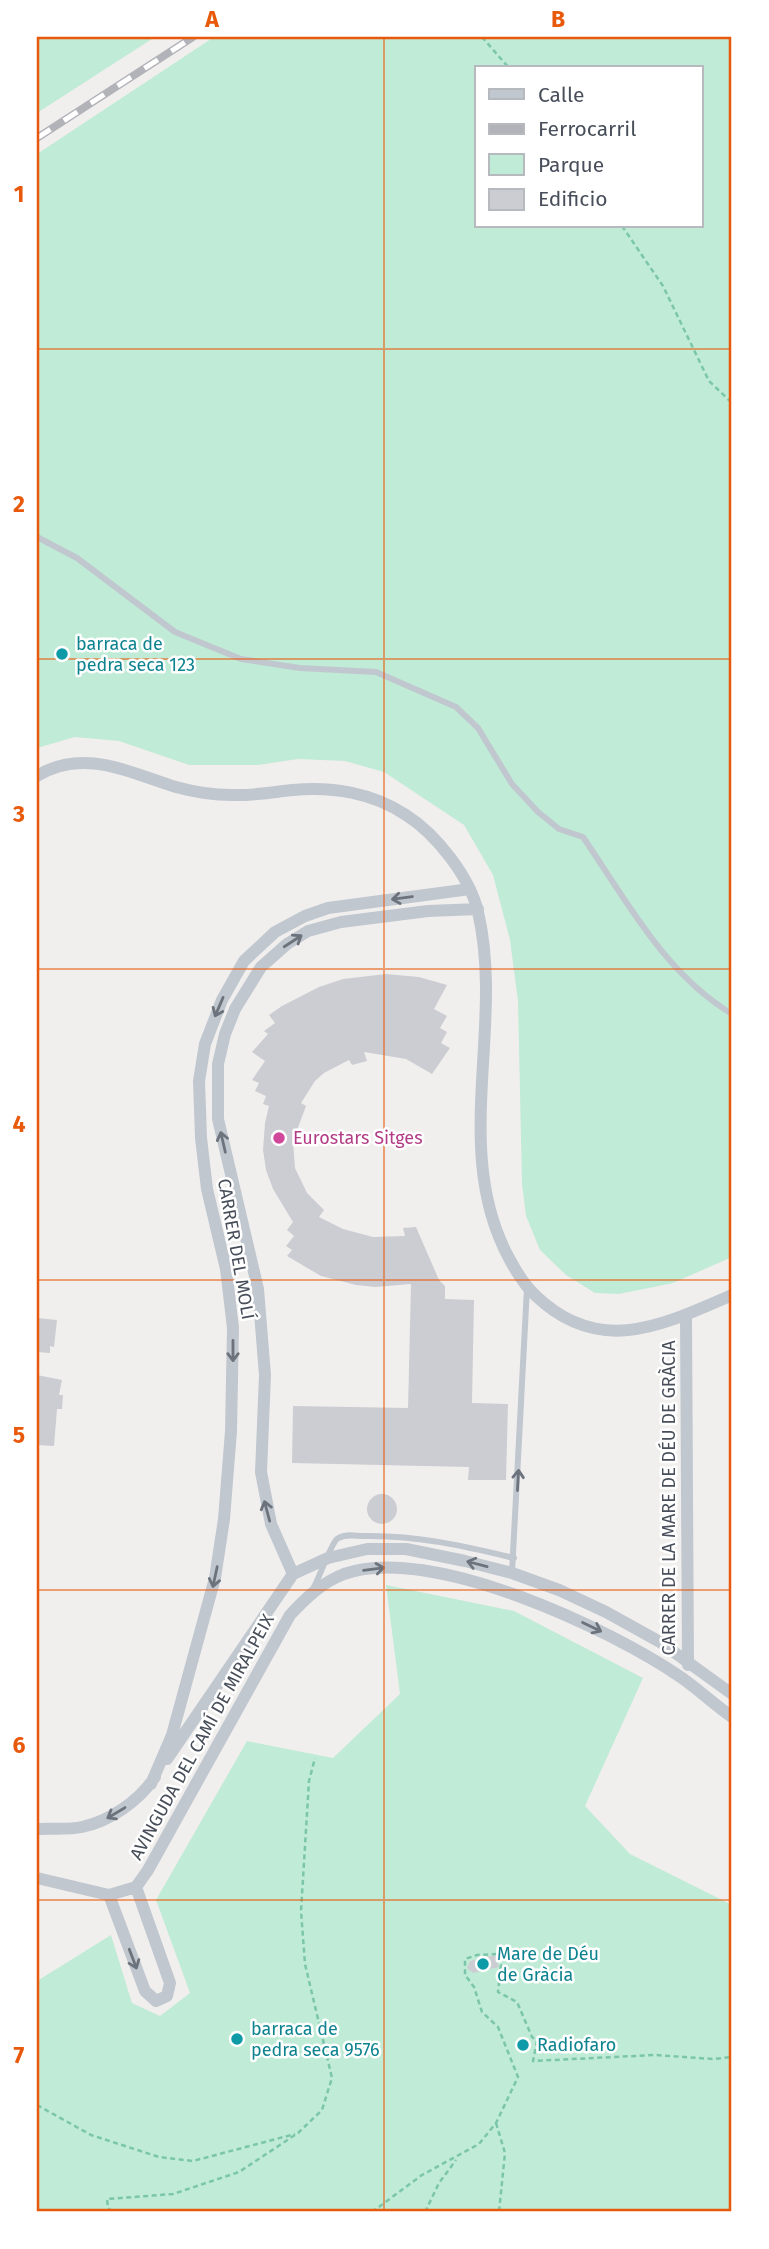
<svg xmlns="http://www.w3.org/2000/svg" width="769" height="2249" font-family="'Fira Sans',sans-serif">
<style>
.green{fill:#c0ebd6;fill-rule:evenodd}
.building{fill:#cccdd2}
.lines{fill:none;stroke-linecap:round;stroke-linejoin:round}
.path{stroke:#7bc6ab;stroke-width:2.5;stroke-dasharray:5 3.5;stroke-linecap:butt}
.lane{stroke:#c0c7cf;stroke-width:6}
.street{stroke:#c0c7cf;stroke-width:12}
.rail-casing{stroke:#b1b3b8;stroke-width:8}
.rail{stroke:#fff;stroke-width:5;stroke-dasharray:16;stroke-linecap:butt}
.oneway{stroke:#6c737d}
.grid{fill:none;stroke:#e8590c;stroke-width:2;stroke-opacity:0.55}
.culture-dot{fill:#0f9aa8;stroke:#fff;stroke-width:2.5}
.hotel-dot{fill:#d1479c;stroke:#fff;stroke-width:2.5}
.labels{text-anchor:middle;stroke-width:5;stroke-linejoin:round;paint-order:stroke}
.culture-label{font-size:18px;fill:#0d838f;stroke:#fff;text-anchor:start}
.hotel-label{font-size:18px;fill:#b23c85;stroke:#fff;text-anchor:start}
.street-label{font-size:18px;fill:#484f5a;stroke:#fff}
.neatline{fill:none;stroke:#e8590c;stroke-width:2.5}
.grid-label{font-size:23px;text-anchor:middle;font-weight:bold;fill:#e8590c}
</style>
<rect width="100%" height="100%" fill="#f1efee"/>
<path class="green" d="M37,37H155L37,113Z
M214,37H732V1257L673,1283L619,1294L595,1293L566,1275L540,1250L526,1216L522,1184L518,1001L510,940L493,875L464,825L384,772L345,761L298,759L258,765H189L119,741L75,737L37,748V154ZM477,68H701V226H477Z
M386,1585L514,1611L643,1678L585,1806L630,1854L732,1905V2212H37V1981L111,1935L132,2003L160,2016L190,1993L156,1900L247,1741L333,1758L400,1694Z"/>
<path class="building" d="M386,974L419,977L447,985L434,1009L447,1016L440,1028L447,1032L441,1043L450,1048L432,1074L406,1059L364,1052L367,1061L352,1065L349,1060L324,1073L315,1081L301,1103L306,1106L293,1141L295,1168L307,1193L324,1210L319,1217L343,1229L373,1237L405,1236L403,1228L416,1227L439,1280L445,1286V1299L474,1300L472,1403L508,1404L506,1480H468L469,1467L292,1463L293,1406L408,1408L411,1284L375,1287L356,1285L321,1276L287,1256L292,1250L286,1246L294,1236L287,1230L293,1222L273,1189L266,1170L263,1150L265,1123L269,1106L263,1104L266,1096L255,1091L259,1083L252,1080L265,1061L252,1052L268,1034L264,1031L275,1023L269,1015L282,1006L319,987L343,979Z
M37,1318L57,1320L54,1347L50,1346V1353L37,1352Z
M37,1375L62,1380L59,1395H63L62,1409H57L54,1446L37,1445Z
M367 1509a15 15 0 1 1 30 0a15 15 0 1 1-30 0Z
M495,1955L499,1967L473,1973L467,1968L470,1961Z"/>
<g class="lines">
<path class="path" d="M482,37L509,68
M622,226L663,286L709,381L732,403
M37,2105L91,2135L159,2157L193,2161L295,2134
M496,2123L505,2153L499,2212
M112,2212L108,2208L107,2199L173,2194L239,2172L298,2133L322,2110L332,2078L305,1964L301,1911L309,1781L315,1758
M372,2212L422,2175L479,2144L496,2123L518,2077L498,2027L482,2012L474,1987L465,1975V1959L477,1955L498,1954L501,1965L498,1992L517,2002L532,2037L537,2041L533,2061L655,2055L713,2059L732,2057
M425,2212L439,2183L456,2160"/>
<path class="lane" d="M37,537L77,558L175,632L241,659L300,668L376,672L456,707L478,728L512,784L538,812L559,829L583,837C626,900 665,974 732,1014
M512,1573L527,1288
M314,1587C319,1578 331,1544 337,1539C344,1533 356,1536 364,1536C416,1535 464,1546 514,1558"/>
<path class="street" d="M37,776C83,747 130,773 176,787C194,792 213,795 232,795C252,796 273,792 293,790C332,786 373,793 406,815C436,834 470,877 478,912C505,1027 450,1152 510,1260C517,1273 525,1286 536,1296C600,1357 663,1325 732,1295
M686,1316L688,1665
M293,1574L271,1524L261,1472L265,1375L258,1289L218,1119V1064L225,1034L235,1009L261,967L287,944L308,931L341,922L428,911L478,909
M167,1759L293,1574L328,1558L367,1549H406L465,1561L512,1573L559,1590L606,1612L660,1642L732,1694
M151,1784L172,1735L215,1578L224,1519L231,1431L233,1328L226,1269L207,1189L201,1138L199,1081L205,1044L222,1000L244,961L275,932L305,916L328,908L470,889
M37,1829C51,1828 68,1830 82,1827C110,1821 139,1801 155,1777
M37,1878L109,1895L136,1887L148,1870L290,1615C306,1598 321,1583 344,1574C429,1543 611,1629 682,1678C699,1690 715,1705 732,1717
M109,1895L145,1991L156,2001L167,1996L170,1983L136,1887"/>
<defs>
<path id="rail" d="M37,138L193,37"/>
</defs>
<use href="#rail" class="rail-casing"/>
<use href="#rail" class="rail"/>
</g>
<defs><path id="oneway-shaft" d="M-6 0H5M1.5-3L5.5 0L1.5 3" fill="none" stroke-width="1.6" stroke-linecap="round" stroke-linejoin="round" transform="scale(1.75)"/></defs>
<g class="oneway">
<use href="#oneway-shaft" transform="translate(402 898) rotate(172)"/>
<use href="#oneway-shaft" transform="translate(293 941) rotate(-33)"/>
<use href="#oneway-shaft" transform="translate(219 1007) rotate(113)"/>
<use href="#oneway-shaft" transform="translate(223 1142) rotate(-103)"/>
<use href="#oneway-shaft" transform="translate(233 1351) rotate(90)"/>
<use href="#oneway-shaft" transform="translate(518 1480) rotate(-87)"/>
<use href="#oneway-shaft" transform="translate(267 1511) rotate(-105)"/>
<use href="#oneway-shaft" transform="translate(477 1564) rotate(-165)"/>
<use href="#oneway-shaft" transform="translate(374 1569) rotate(-7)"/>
<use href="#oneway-shaft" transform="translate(215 1577) rotate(102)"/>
<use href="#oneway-shaft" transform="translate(592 1627) rotate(26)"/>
<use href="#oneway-shaft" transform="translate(116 1813) rotate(149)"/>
<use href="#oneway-shaft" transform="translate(133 1959) rotate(69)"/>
</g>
<path class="grid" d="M384,37V2212M37,349H732M37,659H732M37,969H732M37,1280H732M37,1590H732M37,1900H732"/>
<g class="culture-dot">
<circle cx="62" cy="654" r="7"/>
<circle cx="483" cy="1964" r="7"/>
<circle cx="237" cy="2039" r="7"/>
<circle cx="523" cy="2045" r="7"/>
</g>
<circle class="hotel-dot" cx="279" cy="1138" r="7"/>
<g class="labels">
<g class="culture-label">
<text x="76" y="650">barraca de<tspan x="76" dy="21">pedra seca 123</tspan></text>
<text x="497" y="1960">Mare de Déu<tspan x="497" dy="21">de Gràcia</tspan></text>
<text x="251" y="2035">barraca de<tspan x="251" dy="21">pedra seca 9576</tspan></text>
<text x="537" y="2051">Radiofaro</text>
</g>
<g class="hotel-label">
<text x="293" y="1144">Eurostars Sitges</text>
</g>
<g class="street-label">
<text transform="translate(236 1249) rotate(80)" y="6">CARRER DEL MOLÍ</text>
<text transform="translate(669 1498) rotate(-90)" y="6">CARRER DE LA MARE DE DÉU DE GRÀCIA</text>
<text transform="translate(202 1737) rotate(-61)" y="6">AVINGUDA DEL CAMÍ DE MIRALPEIX</text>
</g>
</g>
<rect width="769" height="2249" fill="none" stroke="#ffffff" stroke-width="77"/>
<rect x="475" y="66" width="228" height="161" fill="#ffffff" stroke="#b6b9bd" stroke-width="2"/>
<rect x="489" y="89" width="35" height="10" fill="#c0c7cf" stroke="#b6b9bd" stroke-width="2"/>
<text x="538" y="102" font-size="21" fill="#484f5a">Calle</text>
<rect x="489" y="124" width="35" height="10" fill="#b1b3b8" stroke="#b6b9bd" stroke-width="2"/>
<text x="538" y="136" font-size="21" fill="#484f5a">Ferrocarril</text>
<rect x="489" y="154" width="35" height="21" fill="#c0ebd6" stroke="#b6b9bd" stroke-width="2"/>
<text x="538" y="172" font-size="21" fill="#484f5a">Parque</text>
<rect x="489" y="189" width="35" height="21" fill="#cccdd2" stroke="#b6b9bd" stroke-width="2"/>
<text x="538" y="206" font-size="21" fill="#484f5a">Edificio</text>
<rect x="38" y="38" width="692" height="2172" class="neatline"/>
<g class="grid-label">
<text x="212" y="27">A</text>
<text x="558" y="27">B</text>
<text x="19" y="202">1</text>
<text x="19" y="512">2</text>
<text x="19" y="822">3</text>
<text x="19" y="1132">4</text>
<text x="19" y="1443">5</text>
<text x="19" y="1753">6</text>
<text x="19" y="2063">7</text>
</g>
</svg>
